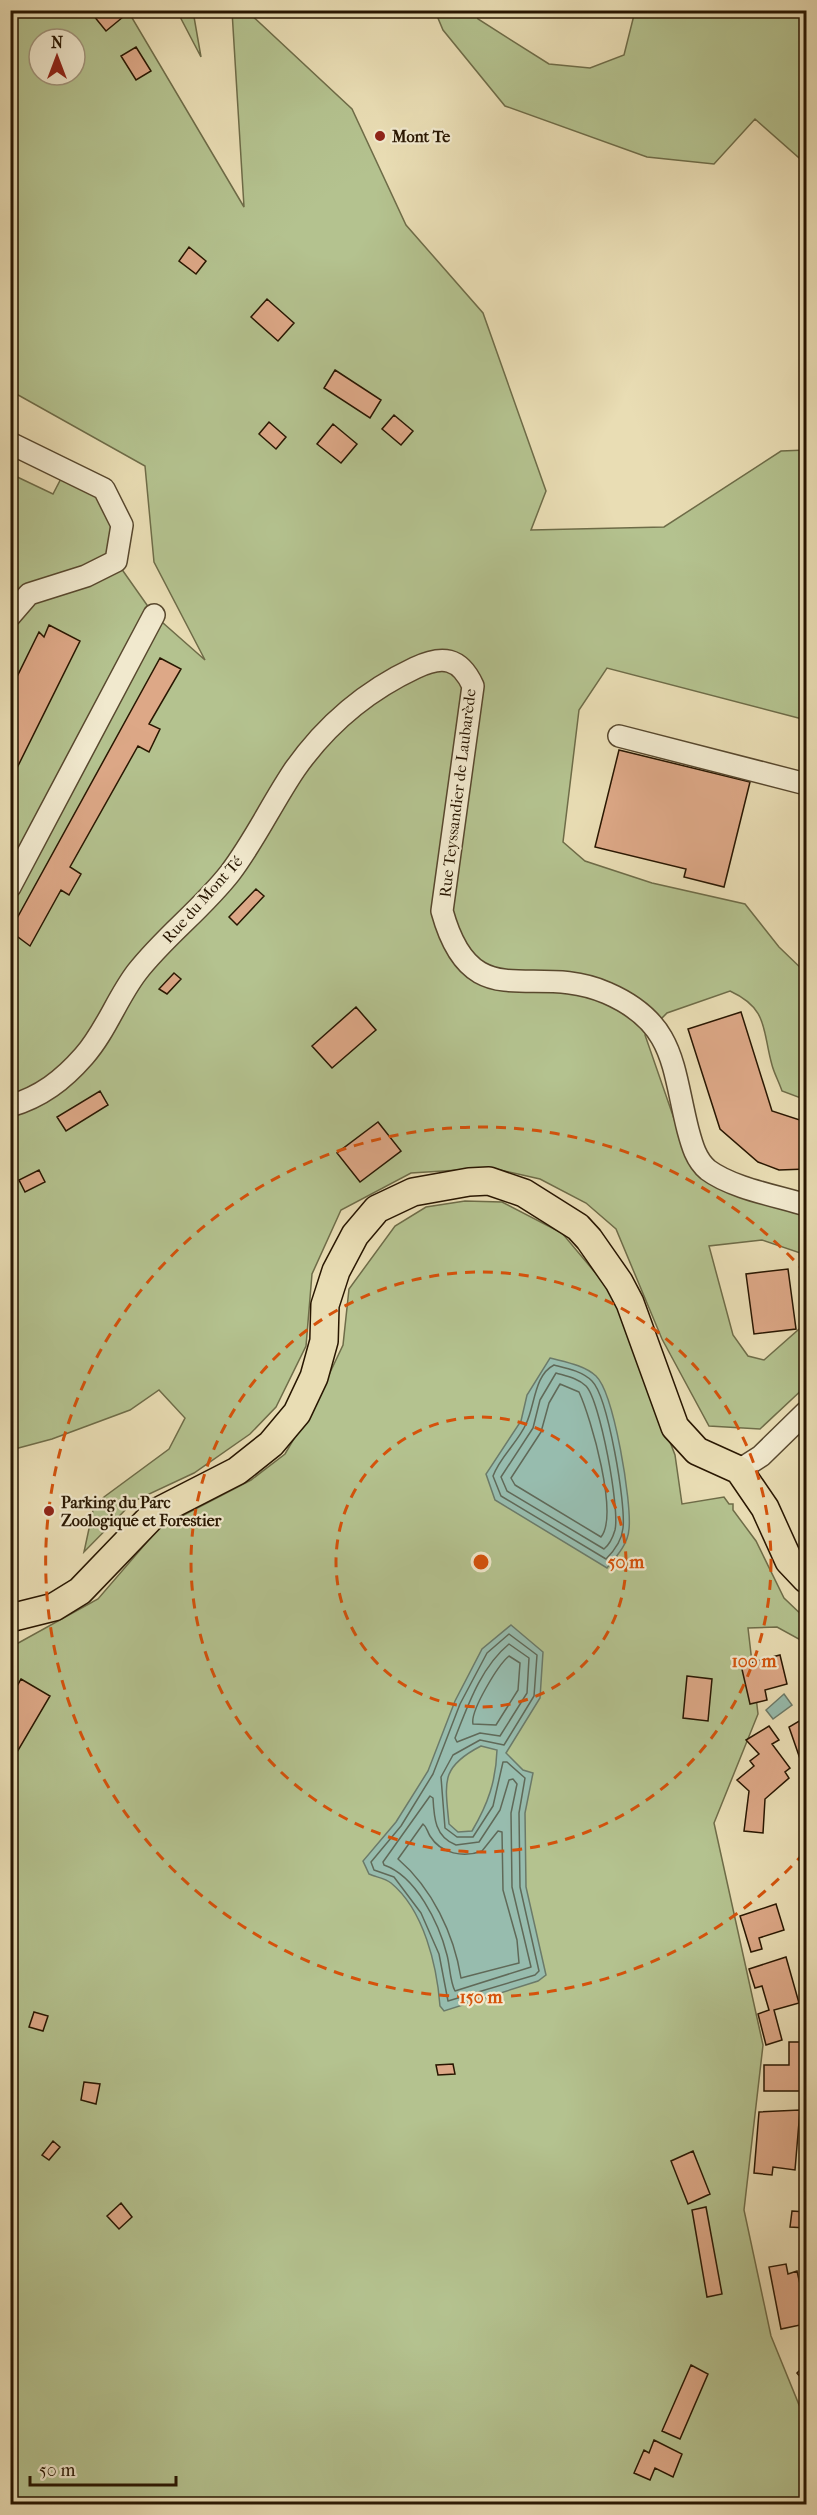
<svg xmlns="http://www.w3.org/2000/svg" width="817" height="2515" font-family="'IM FELL French Canon',serif">
<style>
.green{fill:#b4c28f;stroke:#6e6c48;stroke-width:1.5;fill-rule:evenodd}
.water{fill:#97bcae;stroke:#6b7a69;stroke-width:1.5;fill-rule:evenodd}
.lines{fill:none;stroke-linecap:round;stroke-linejoin:round}
.shore{stroke:#606958;stroke-width:1.5}
.building{fill:#dda887;stroke:#281601;stroke-width:1.5}
.minor-casing{stroke:#58482e;stroke-width:24}
.major-casing{stroke:#281601;stroke-width:30}
.minor{stroke:#f1e9ce;stroke-width:21}
.major{stroke:#e9ddb4;stroke-width:27}
.ring{fill:none;stroke:#d5520b;stroke-width:3;stroke-dasharray:10 8}
.poi-dot{fill:#8f2418;stroke:#f1e9ce;stroke-width:2}
.labels{text-anchor:middle;stroke-width:4.5;stroke-linejoin:round;paint-order:stroke}
.poi-label{font-size:16px;font-weight:bold;fill:#281601;stroke:#f1e9ce;text-anchor:start}
.street-label{font-size:16px;fill:#281601;stroke:#f1e9ce}
.centre{fill:#d5520b;stroke:#f1e9ce;stroke-width:3}
.ring-label{font-size:18px;text-anchor:middle;font-weight:bold;fill:#d5520b;stroke:#f1e9ce;stroke-width:4.5;stroke-linejoin:round;paint-order:stroke}
</style>
<rect width="100%" height="100%" fill="#e9ddb4"/>
<filter id="stains"><feTurbulence type="fractalNoise" baseFrequency=".00333" numOctaves="4"/><feColorMatrix values="0 0 0 0 .2 0 0 0 0 .09 0 0 0 0 .02 0 0 0 .5 -.17"/></filter>
<radialGradient id="worn" r=".72"><stop offset=".6" stop-color="#630" stop-opacity="0"/><stop offset="1" stop-color="#630" stop-opacity=".3"/></radialGradient>
<path class="green" d="M11,11H128L244,207L232,11H247L352,109L406,225L483,313L546,491L531,530L664,527L781,451L806,450V720L607,668L579,710L563,842L585,861L652,883L745,904L779,947L806,973V1100L782,1091C779,1082 774,1073 772,1065C762,1030 769,1009 730,991L667,1013L645,1035L689,1162L806,1211V1255L762,1240L709,1246L733,1335L748,1356L764,1360L806,1323V1386L760,1429L709,1426L662,1339L616,1229L586,1203L540,1179L491,1168L411,1173L341,1210L312,1274L306,1346L276,1407L250,1434L194,1473L134,1501L84,1552L93,1510L104,1497L169,1449L185,1418L159,1390L130,1410L52,1439L11,1450V474L53,494L66,469L104,489L122,525L116,561L154,615L205,660L154,562L145,466L11,391ZM39,39H75V75H39Z
M177,11H193L201,57Z
M435,11H474L478,19L549,64L590,68L624,55L635,11H806V164L755,119L714,164L647,157L505,106L443,30Z
M465,1201L502,1202L562,1233L614,1295L675,1455L682,1504L724,1497L729,1504H733V1510L756,1541L784,1598L806,1619V1643L777,1627L748,1628L758,1714L714,1823L763,2045L744,2210L771,2336L806,2422V2504H11V1647L98,1599L159,1528L251,1480L285,1454L317,1400L343,1345L349,1289L395,1226L426,1207Z"/>
<path class="water" d="M550,1358C565,1362 584,1365 596,1376C614,1393 632,1503 629,1529C628,1544 617,1556 607,1568L495,1500L486,1474L521,1421L527,1395Z
M511,1625L543,1652L540,1698L506,1753L523,1770L533,1773L525,1813L526,1887L546,1975L538,1981L444,2011L440,2006C437,1966 424,1910 391,1883C385,1878 375,1877 369,1874L363,1861L396,1822L428,1771L455,1701L482,1649ZM481,1746L497,1750C496,1781 488,1804 472,1831L458,1832L449,1824C445,1782 440,1767 481,1746Z
M784,1694L792,1705L773,1719L766,1710Z"/>
<g class="lines">
<path class="shore" d="M554,1365C566,1368 582,1371 592,1381C608,1397 626,1504 623,1528C622,1540 614,1551 606,1559L501,1496L493,1476C500,1457 518,1442 526,1424C535,1406 534,1375 554,1365Z
M556,1373C566,1376 578,1378 586,1386C600,1400 620,1509 615,1530C613,1537 610,1544 604,1549L507,1491L501,1477L533,1428L540,1400Z
M560,1384L579,1392C591,1418 619,1515 601,1537L515,1485L511,1478L541,1432L549,1403Z
M509,1634L537,1655L534,1696L504,1745L480,1740L453,1755L441,1777L445,1828L457,1837H473L493,1806L503,1762H507L525,1778L519,1813L520,1887L539,1971L535,1975L448,2001L439,1954L421,1913L394,1877L374,1870L371,1862L401,1826L433,1774L460,1704L487,1653Z
M509,1644L529,1658L527,1693L500,1736L480,1733L457,1742L455,1738C468,1705 481,1667 509,1644Z
M509,1656L520,1663L518,1690L496,1725L473,1724C470,1711 498,1665 509,1656Z
M513,1779L517,1784L511,1813L512,1887L531,1967L455,1991C450,1982 450,1966 447,1955C439,1923 416,1876 384,1865L383,1862L430,1796L433,1798C434,1818 435,1837 456,1845L479,1842L500,1810L509,1780Z
M423,1824C427,1827 427,1831 430,1836C441,1854 464,1858 482,1851L498,1831L502,1832L503,1890L517,1940L519,1963L461,1978C454,1934 432,1888 398,1859Z"/>
</g>
<path class="building" d="M89,10H117L123,17L106,31Z
M136,47L151,71L136,80L121,56Z
M189,247L206,261L196,274L179,261Z
M267,299L294,323L278,341L251,317Z
M335,370L381,400L370,418L324,388Z
M394,415L413,431L401,445L382,429Z
M269,422L286,437L276,449L259,434Z
M333,424L357,444L341,463L317,444Z
M49,625L80,641L10,782V691L39,632L44,637Z
M160,658L181,669L149,724L160,729L149,752L138,746L70,867L81,874L69,895L61,890L30,946L10,931Z
M619,750L750,782L724,887L684,877L686,869L595,847Z
M256,889L264,896L237,925L229,917Z
M174,973L181,979L167,994L159,989Z
M356,1007L376,1030L332,1068L312,1046Z
M741,1012L772,1111L806,1122V1169L779,1170L758,1162L720,1129L688,1029Z
M100,1091L108,1105L66,1131L57,1117Z
M378,1122L401,1151L360,1182L337,1153Z
M39,1170L45,1182L25,1192L19,1180Z
M788,1269L796,1329L754,1334L746,1274Z
M780,1655L787,1684L765,1690L767,1700L750,1704L741,1665Z
M687,1676L712,1679L708,1721L683,1718Z
M21,1679L50,1696L13,1759L10,1685L16,1688Z
M806,1717V1776L789,1727Z
M769,1726L779,1740L772,1744L790,1768L785,1772L789,1778L765,1799L763,1833L744,1831L749,1791L737,1780L754,1766L750,1761L759,1754L746,1740Z
M776,1904L784,1930L759,1938L762,1949L751,1952L740,1916Z
M786,1957L799,2003L774,2010L782,2040L766,2045L758,2014L769,2010L762,1986L755,1988L749,1969Z
M34,2012L48,2016L43,2031L29,2027Z
M789,2042H806V2091H764V2065H789Z
M453,2064L455,2074L438,2075L436,2065Z
M84,2082L100,2084L96,2104L81,2100Z
M800,2110L795,2170L773,2167L772,2175L754,2173L759,2112Z
M53,2141L60,2147L49,2160L42,2155Z
M693,2151L710,2194L688,2204L671,2161Z
M121,2203L132,2217L119,2229L107,2216Z
M706,2207L722,2294L707,2297L692,2210Z
M792,2211L806,2212V2228L790,2227Z
M786,2264L788,2274L797,2271L802,2293L806,2292V2303L801,2304L805,2324L781,2329L769,2267Z
M806,2364V2384L797,2373Z
M691,2365L708,2374L680,2439L662,2431Z
M654,2440L682,2454L673,2477L655,2468L650,2480L634,2473L644,2450L649,2453Z"/>
<g class="lines">
<defs>
<path id="minor" d="M10,443L104,489L122,525L116,561L86,576L29,594L10,616
M619,736L806,784
M10,887L154,615
M10,1106C41,1097 63,1080 84,1056C106,1031 117,998 137,972C165,936 202,909 230,873C255,840 272,803 295,769C326,725 366,691 415,668C442,655 460,657 473,686L442,911C472,1020 532,960 607,993C676,1023 672,1067 688,1130C692,1145 696,1160 708,1170C732,1188 777,1196 806,1205
M739,1470L761,1456L806,1412"/>
<path id="major" d="M10,1618L54,1607L80,1591L155,1513L237,1471L271,1444L297,1413L314,1377L324,1341L325,1305L336,1271L355,1235L377,1209L413,1192L469,1182L489,1181L524,1193L578,1227L589,1239L619,1282L630,1303L675,1427L697,1451L739,1470L765,1508L789,1561L806,1579"/>
</defs>
<use href="#minor" class="minor-casing"/>
<use href="#major" class="major-casing"/>
<use href="#minor" class="minor"/>
<use href="#major" class="major"/>
</g>
<g class="ring">
<circle cx="481" cy="1562" r="145"/>
<circle cx="481" cy="1562" r="290"/>
<path d="M804 1853A435 435 0 1 1 804 1271"/>
</g>
<g class="poi-dot">
<circle cx="380" cy="136" r="6"/>
<circle cx="49" cy="1511" r="6"/>
</g>
<g class="labels">
<g class="poi-label">
<text x="392" y="142">Mont Te</text>
<text x="61" y="1508">Parking du Parc<tspan x="61" dy="18">Zoologique et Forestier</tspan></text>
</g>
<g class="street-label">
<text transform="translate(457 793) rotate(-83)" y="6">Rue Teyssandier de Laubarède</text>
<text transform="translate(202 899) rotate(-48)" y="6">Rue du Mont Té</text>
</g>
</g>
<circle cx="481" cy="1562" r="9" class="centre"/>
<g class="ring-label">
<text x="626" y="1568">50 m</text>
<text x="754" y="1667">100 m</text>
<text x="481" y="2003">150 m</text>
</g>
<rect width="817" height="2515" fill="none" stroke="#e9ddb4" stroke-width="36"/>
<rect x="12" y="12" width="793" height="2491" fill="none" stroke="#281601" stroke-width="3"/>
<rect x="18" y="18" width="781" height="2479" fill="none" stroke="#281601" stroke-width="1.5"/>
<g transform="translate(57 57)"><circle r="28" fill="#f1e9ce" stroke="#a1957c" stroke-width="1.5"/>
<path d="M0-4.5L10 22L0 15L-10 22Z" fill="#8f2418"/>
<text y="-9" font-size="16" font-weight="bold" text-anchor="middle" fill="#281601">N</text>
</g>
<path d="M30 2476v9h146v-9" fill="none" stroke="#281601" stroke-width="3"/>
<text x="39" y="2476" font-size="18" fill="#281601" stroke="#f1e9ce" stroke-width="4.5" paint-order="stroke">50 m</text>
<rect width="100%" height="100%" filter="url(#stains)"/>
<rect width="100%" height="100%" fill="url(#worn)"/>
</svg>
